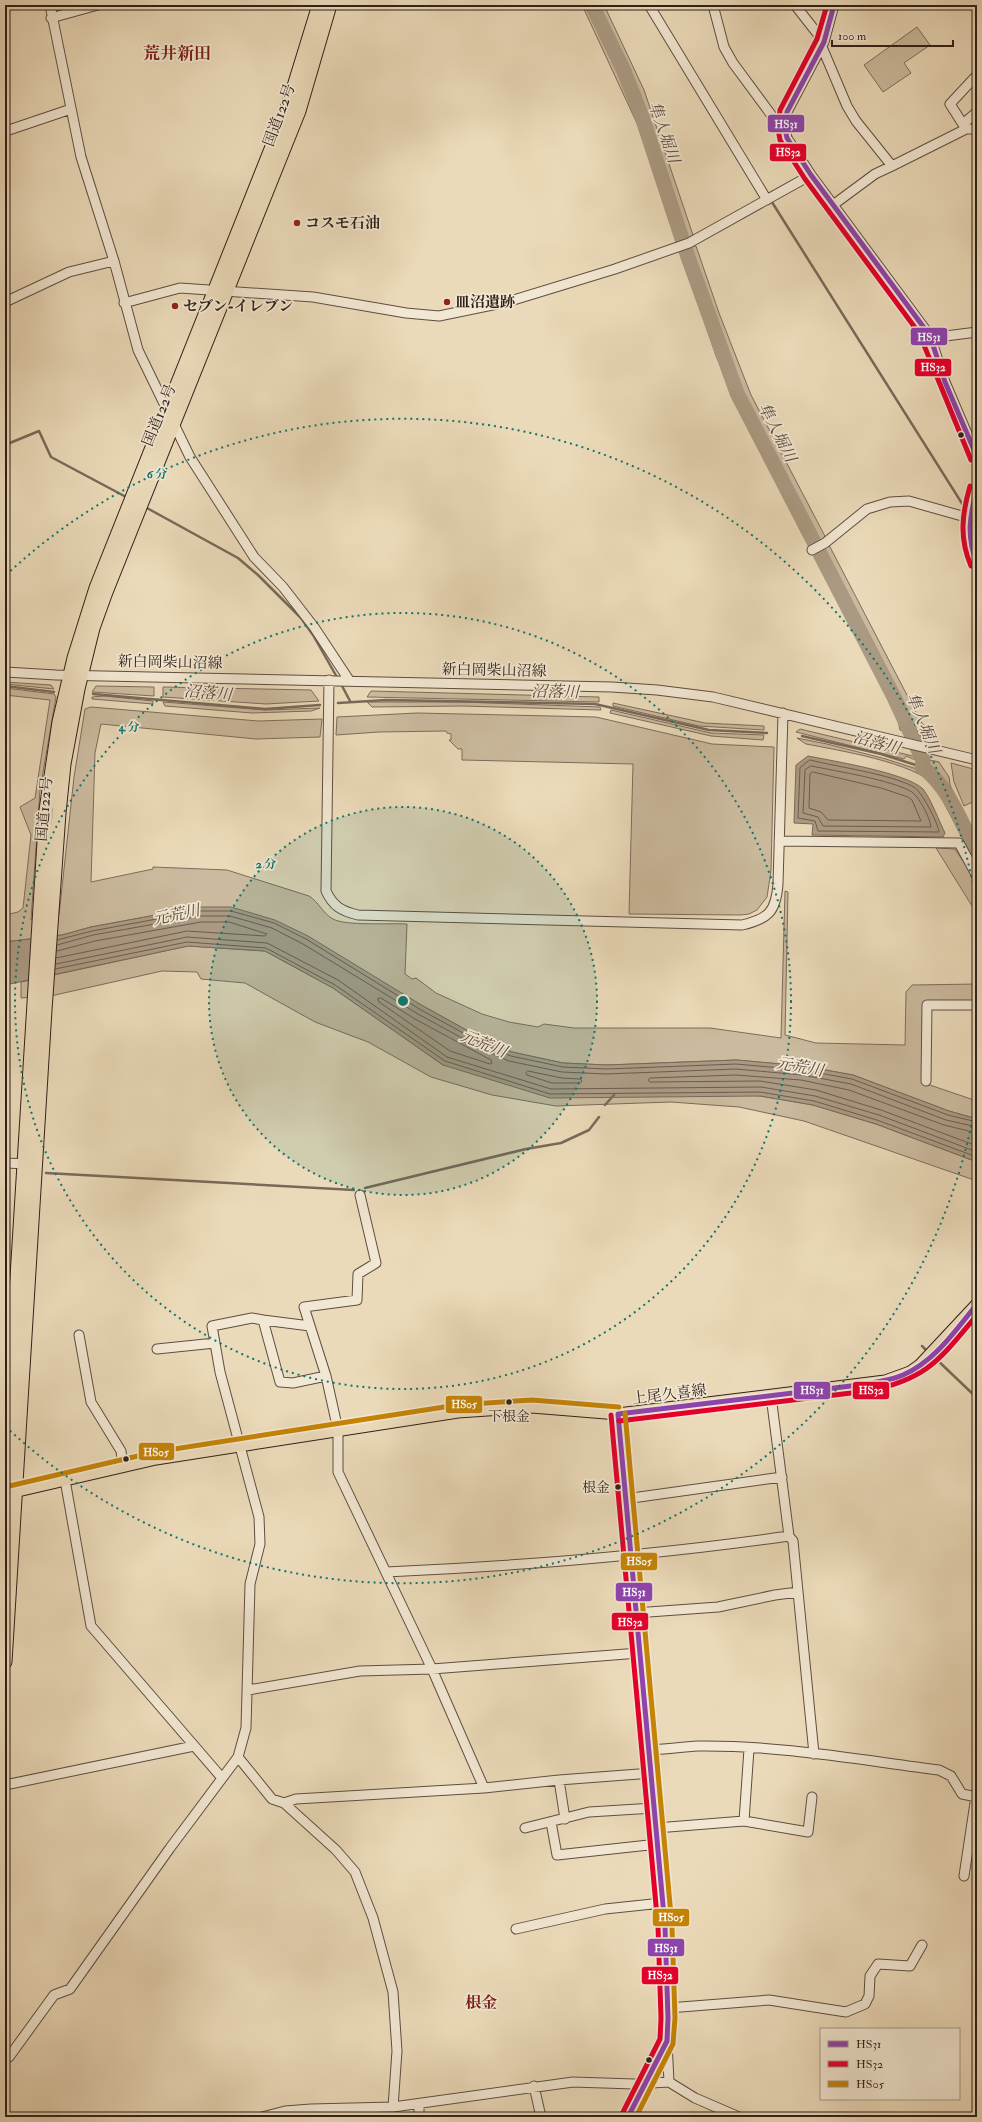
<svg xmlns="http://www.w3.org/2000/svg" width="982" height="2122" font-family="'IM FELL Double Pica','Noto Serif JP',serif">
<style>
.green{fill:#cbba9e;stroke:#7d6c5c}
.water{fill:#ab9a83;stroke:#796959}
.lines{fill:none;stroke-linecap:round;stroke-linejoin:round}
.shore{stroke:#6d5c4e;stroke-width:1}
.stream{stroke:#796959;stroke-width:2.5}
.river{stroke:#ab9a83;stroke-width:15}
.minor-casing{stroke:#5e4e41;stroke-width:11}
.major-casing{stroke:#2f1f19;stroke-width:13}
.highway-casing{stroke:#2f1f19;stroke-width:15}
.minor{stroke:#f2e7d2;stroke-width:9}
.major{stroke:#ebdab9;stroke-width:11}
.highway{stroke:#ebdab9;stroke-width:13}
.bus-1-casing{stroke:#f2e7d2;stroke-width:8}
.bus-2-casing{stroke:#f2e7d2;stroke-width:8}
.bus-3-casing{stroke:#f2e7d2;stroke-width:8}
.bus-1{stroke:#8e44ad;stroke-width:5}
.bus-2{stroke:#e4002b;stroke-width:5}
.bus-3{stroke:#c58406;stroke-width:5}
.ring{fill:none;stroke:#0f766e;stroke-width:2;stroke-dasharray:2 4}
.poi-dot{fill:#8f2418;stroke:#f2e7d2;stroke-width:1.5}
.bus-dot{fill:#2f1f19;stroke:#f2e7d2;stroke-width:1.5}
.labels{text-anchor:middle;stroke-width:3.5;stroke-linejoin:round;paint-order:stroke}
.bus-label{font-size:14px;fill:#2f1f19;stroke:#f2e7d2}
.street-label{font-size:15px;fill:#2f1f19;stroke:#f2e7d2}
.poi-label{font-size:15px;font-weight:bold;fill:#2f1f19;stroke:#f2e7d2;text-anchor:start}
.water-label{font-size:16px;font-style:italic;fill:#5a4a3e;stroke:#f2e7d2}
.neighbourhood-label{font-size:16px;font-weight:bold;fill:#7a1f14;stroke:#f2e7d2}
.quarter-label{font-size:17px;font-weight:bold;fill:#7a1f14;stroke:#f2e7d2}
.centre{fill:#0f766e;stroke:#f2e7d2;stroke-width:2}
.ring-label{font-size:12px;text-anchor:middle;font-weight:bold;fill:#0f766e;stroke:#f2e7d2;stroke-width:3.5;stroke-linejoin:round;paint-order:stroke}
.line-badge{stroke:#f2e7d2;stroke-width:1.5}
.badge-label{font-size:11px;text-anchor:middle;font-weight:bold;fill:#fff}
</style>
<rect width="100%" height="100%" fill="#ebdab9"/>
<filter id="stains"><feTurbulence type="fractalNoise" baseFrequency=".005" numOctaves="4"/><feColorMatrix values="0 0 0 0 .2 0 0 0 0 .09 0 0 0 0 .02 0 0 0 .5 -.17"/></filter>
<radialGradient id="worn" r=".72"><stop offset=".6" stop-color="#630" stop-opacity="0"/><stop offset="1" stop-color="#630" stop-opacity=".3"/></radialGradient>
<path class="green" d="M582,5H588L625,79L644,129L681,242H679L647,145Z
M595,5H604L644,90L693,235L686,239L637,93Z
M917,27L930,45L904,63L911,73L883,92L864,65Z
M696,246L719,313L751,395L827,540L818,543L753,418L726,356L689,247Z
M680,249H683L711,334L737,396L814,546L811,547L748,425L716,356Z
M829,545L921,722L938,739L929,737L927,733L913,729L900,699L821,550Z
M818,553L888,688L898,710L905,732L900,730L895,706L815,554Z
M5,682L51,685L54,689L5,684Z
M96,686L154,687V696L92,692Z
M163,687L311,690L319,701L266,704L163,697Z
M5,688L54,694L56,697L40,790L31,920L59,915L74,777L85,709L91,707L258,721L322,719L320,737L256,739L101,724L95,753L91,882L153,869V867L227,870L309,896C319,902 323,914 333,919C345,926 390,923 407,924L405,974L412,979L416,978L436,993L482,1014L509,1022L538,1027L544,1024L574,1028H710L781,1038L785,891L788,892L785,1035L816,1043L905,1045L906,992L912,985L977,984V1001L923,1003V1080L921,1082L977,1101V1119L949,1111L853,1075L803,1066L736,1060L607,1065L563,1063L512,1052L488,1042L423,1006L199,907L91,927L62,935L5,942V915L18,912L23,908L31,835L20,807L35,798L50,700L5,695Z
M371,691L599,697V702L367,697Z
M104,696L153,701V704L92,699V697Z
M163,702L265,710L320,708L311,711L252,713L165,706Z
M367,702H462L600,707L601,710L462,706L372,707Z
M613,703L705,723L764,726V730L699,726L613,706Z
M611,710L711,733L764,735L763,740L711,736L610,713Z
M417,713L596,717L712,744L774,747L771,871L767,897L757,910L749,914L740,915L629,914L633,764L462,760V749H458L449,740H451V734L447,733L446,731L379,732L336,735L337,717Z
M800,729L917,757L918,761L906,756L904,759L796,732Z
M797,738L827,744L886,759L926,772L933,777L956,815L977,857V866L935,786C917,763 837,750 806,744Z
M925,759L939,762L949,777L950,785L977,839V846C965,822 950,779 926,767Z
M951,763L977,770V800L964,806L954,782Z
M936,848L955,849L977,882V914Z
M188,946L265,951L333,988L443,1065L760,1096L813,1105L876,1124L977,1162V1181L804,1121L739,1107L671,1102L556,1106L492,1095L431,1077L368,1042L315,1022L245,983L201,979L197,972L162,971L55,995L21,998V982Z"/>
<path class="water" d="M808,756C833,761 907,773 923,789C931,799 939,821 945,833L943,837L812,835L813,824L794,823L796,765Z
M199,907H231L275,920L308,936L423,1006L488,1042L512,1052L563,1063L607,1065L737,1060L803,1066L853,1075L949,1111L977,1119V1162L876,1124L813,1105L760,1096L550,1098L443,1065L333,988L265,951L188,946L5,985V942L62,935L91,927Z"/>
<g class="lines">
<path class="shore" d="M810,760C838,767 890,774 914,787C922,792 938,823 939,832L818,831L815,821L798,818L800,768Z
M811,766C836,771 892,780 912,792C920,798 930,818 931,827L823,826L818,817L803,813L805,770Z
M813,772L881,788L908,797L912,800L921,821L828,820L821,812L809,808L810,774Z
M57,940L92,931L200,911H231L274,923L306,939L421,1010L487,1046L511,1056L563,1067L607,1069L736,1064L803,1070L852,1079L948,1115L977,1122
M57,945L93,935L200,916H230L272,928L303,944L418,1014L484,1050L509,1061L562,1072L606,1074L736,1069L802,1075L851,1084L946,1120L977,1127
M56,958L187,931L265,936L267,934L229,922H201L95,941L57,951
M56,964L187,937L267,943L338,980L447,1057L551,1089L761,1087L815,1096L879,1115L977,1152
M55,969L187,942L266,948L335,985L445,1061L550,1094L760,1092L814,1101L877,1120L977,1157
M381,998L415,1019L491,1060L492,1063L490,1064L450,1051L379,1002L378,999Z
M528,1071L562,1078L580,1079L582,1081L580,1083H552L527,1075L526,1073Z
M977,1133L944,1125L849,1090L801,1080L736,1075L650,1078L648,1080L650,1082L760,1081L816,1090L881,1110L977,1146"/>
<path class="stream" d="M770,199L968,513
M5,445L39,431L51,457L128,498
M145,507L238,558L258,575L301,618L313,635L338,679
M973,521L977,528
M341,684L350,701
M5,686L54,692
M93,694L265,709L320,705
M338,703L386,700L595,704L709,730L767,733
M802,736L881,754L922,767
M605,1105L614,1095
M46,1173L354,1190
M365,1188L526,1149L561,1143L589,1130L599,1117
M922,1346L927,1351
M933,1356L977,1398"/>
<path class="river" d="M592,5L624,71L642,117L688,257L737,393L894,697L923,760L922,767C949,786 962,825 977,853"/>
<defs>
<path id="minor" d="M50,5L81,157L114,261L138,350L190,457L254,557L283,587L314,627L349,680
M649,5L767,200
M713,5L724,47L733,63L778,124L785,129
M795,5L824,42
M834,5L824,42L787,112L785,129L787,138L811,175L925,329L932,342L945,382L977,457
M51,18L98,5
M822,47L847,106L856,121L892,166L966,129H977
M963,124L977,112
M966,129L950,104L977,75
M6,131L71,109
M833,205L875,174L892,166
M5,302L69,272L114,261
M124,303L180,288L313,297L406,313L439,316L507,302L615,269L689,243L811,175
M930,338L977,332
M977,488C969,516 964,535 977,563
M812,550L825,543L867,509L890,502L909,501L969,518
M5,672L56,675L612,687L657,690L713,697L977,760
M329,680L326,891C333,906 341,911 358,915L742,925C768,919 776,912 778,884L783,713
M779,841L959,843L977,876
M926,1081L927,1005H977
M5,1163L29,1164
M360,1195L376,1263L358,1274L357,1300L304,1307L326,1376L338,1430V1472L432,1669L484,1788
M263,1320L310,1326
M79,1335L91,1402L121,1451L123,1467
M157,1349L215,1343
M326,1376L293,1383L280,1382L263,1320L252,1318L212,1326L220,1372L259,1517L260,1544L250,1584L246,1728L238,1757L272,1799L284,1803L336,1850L355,1872L373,1918L393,1992L397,2051L393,2107
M771,1396L789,1536L793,1541L814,1754
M618,1414L665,1927L668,2018L667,2041L663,2050L628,2117
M65,1480L91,1626L222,1778
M625,1499L782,1477
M386,1572C521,1566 655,1555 789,1536
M635,1613L718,1607L775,1595L798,1592
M248,1690L360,1671L432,1669L639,1653
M749,1749L744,1821L808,1832L812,1797
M649,1750C666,1749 682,1747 698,1746C778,1745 860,1760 939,1770L951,1776L962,1794L977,1797
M559,1780L565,1819
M5,1785L194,1746
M284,1803L296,1799L484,1788L559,1780L652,1773
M551,1822L557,1855L658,1844
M525,1828L589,1812L654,1808
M656,1828L744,1821
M964,1876L976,1796
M516,1929L605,1909L662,1903
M668,2008L769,2000L846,2012L865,2004L869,1996L870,1976L878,1964L910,1966L922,1945
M667,2042L669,2082
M5,2058L9,2057L54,1995L70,1989L170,1848L238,1757
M534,2086L541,2117
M262,2117L285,2111L311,2109L393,2107L573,2082L634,2084L669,2082L695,2098L739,2117
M419,2117V2104"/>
<path id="major" d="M5,1494L156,1459L458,1412L532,1407L618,1414L885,1381L910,1372L920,1365L977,1304"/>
<path id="highway" d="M5,1470L46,810L59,722L74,658L96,588L287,109L319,5
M5,1662L45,1010L59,813L64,764L78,689L93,628L106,592L299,111L330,5"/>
</defs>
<use href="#minor" class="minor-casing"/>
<use href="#major" class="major-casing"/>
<use href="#highway" class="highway-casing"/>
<use href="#minor" class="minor"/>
<use href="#major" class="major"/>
<use href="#highway" class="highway"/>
<defs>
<path id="bus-1" d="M834,5L824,42L787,112L785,129L787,138L811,175L925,329L932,342L945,382L977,457
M977,488C970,515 966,537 977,563
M618,1414L665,1927L668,2018L667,2041L628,2117
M618,1414L867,1384C879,1381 892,1380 903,1375C935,1361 956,1330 977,1304"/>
<path id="bus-2" d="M827,5L817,39L780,110L778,129L780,140L805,179L919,333L971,460
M970,486C962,514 959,538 971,566
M611,1415L658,1927L661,2018L660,2039L622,2114
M619,1421L868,1391C928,1379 940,1359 977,1315"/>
<path id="bus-3" d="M625,1413L672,1926L675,2018L673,2044L636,2117
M5,1487L155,1452L457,1405L532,1400L619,1407"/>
</defs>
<use href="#bus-1" class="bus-1-casing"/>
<use href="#bus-2" class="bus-2-casing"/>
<use href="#bus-3" class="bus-3-casing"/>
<use href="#bus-1" class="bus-1"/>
<use href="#bus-2" class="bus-2"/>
<use href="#bus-3" class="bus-3"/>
</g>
<circle cx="403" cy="1001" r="194" fill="#0f766e" fill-opacity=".12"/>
<g class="ring">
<circle cx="403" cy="1001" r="194"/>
<circle cx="403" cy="1001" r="388"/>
<path d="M976 1102A582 582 0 0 1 6 1427M6 575A582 582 0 0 1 976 900"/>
</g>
<g class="poi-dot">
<circle cx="297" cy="223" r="4"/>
<circle cx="447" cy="302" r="4"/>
<circle cx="175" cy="306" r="4"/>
</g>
<g class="bus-dot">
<circle cx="961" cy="435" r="3.5"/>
<circle cx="509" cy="1402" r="3.5"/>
<circle cx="126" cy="1459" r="3.5"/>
<circle cx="618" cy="1487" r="3.5"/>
<circle cx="649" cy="2060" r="3.5"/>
</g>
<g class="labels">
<g class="bus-label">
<text x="509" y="1421">下根金</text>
<text x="610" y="1492" text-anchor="end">根金</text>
</g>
<g class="street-label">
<text transform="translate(279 115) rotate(-70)" y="5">国道122号</text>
<text transform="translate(159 415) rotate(-68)" y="5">国道122号</text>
<text transform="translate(170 662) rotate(1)" y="5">新白岡柴山沼線</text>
<text transform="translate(494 670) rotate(1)" y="5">新白岡柴山沼線</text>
<text transform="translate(44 809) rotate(-85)" y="5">国道122号</text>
<text transform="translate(669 1394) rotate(-7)" y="5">上尾久喜線</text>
</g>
<g class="poi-label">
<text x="305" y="228">コスモ石油</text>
<text x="455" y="307">皿沼遺跡</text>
<text x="183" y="311">セブン-イレブン</text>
</g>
<g class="water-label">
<text transform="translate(665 132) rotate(71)" y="6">隼人堀川</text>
<text transform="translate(778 432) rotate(63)" y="6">隼人堀川</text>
<text transform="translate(555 691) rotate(1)" y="6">沼落川</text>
<text transform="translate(208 692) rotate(5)" y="6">沼落川</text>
<text transform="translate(924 723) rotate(68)" y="6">隼人堀川</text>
<text transform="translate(877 742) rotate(15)" y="6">沼落川</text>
<text transform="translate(176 914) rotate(-12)" y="6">元荒川</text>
<text transform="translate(484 1043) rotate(22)" y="6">元荒川</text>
<text transform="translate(800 1066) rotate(10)" y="6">元荒川</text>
</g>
<g class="neighbourhood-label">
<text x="481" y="2008">根金</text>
</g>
<g class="quarter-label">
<text x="177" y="59">荒井新田</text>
</g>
</g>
<circle cx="403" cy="1001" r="6" class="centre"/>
<g class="ring-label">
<text x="157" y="478">6 分</text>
<text x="129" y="731">4 分</text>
<text x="266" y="868">2 分</text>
</g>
<g class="line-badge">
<rect x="767" y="114" width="38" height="19" rx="4" fill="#8e44ad"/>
<rect x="769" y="143" width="38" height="19" rx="4" fill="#e4002b"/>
<rect x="910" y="327" width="38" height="19" rx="4" fill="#8e44ad"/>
<rect x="914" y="358" width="38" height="19" rx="4" fill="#e4002b"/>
<rect x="852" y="1381" width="38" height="19" rx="4" fill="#e4002b"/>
<rect x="793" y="1381" width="38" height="19" rx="4" fill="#8e44ad"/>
<rect x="445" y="1395" width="38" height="19" rx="4" fill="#c58406"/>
<rect x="138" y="1442" width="37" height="19" rx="4" fill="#c58406"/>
<rect x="620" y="1552" width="38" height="19" rx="4" fill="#c58406"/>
<rect x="615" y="1582" width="38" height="20" rx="4" fill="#8e44ad"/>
<rect x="611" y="1612" width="38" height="19" rx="4" fill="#e4002b"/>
<rect x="652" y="1908" width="38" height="19" rx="4" fill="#c58406"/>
<rect x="647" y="1938" width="38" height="19" rx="4" fill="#8e44ad"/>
<rect x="641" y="1966" width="38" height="19" rx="4" fill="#e4002b"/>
</g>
<g class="badge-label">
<text x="786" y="128">HS31</text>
<text x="788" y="156">HS32</text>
<text x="929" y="341">HS31</text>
<text x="933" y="371">HS32</text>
<text x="871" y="1394">HS32</text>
<text x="812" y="1394">HS31</text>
<text x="464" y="1408">HS05</text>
<text x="156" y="1456">HS05</text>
<text x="639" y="1565">HS05</text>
<text x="634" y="1596">HS31</text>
<text x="630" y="1626">HS32</text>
<text x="671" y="1921">HS05</text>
<text x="666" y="1952">HS31</text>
<text x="660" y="1979">HS32</text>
</g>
<rect width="982" height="2122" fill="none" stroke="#ebdab9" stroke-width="20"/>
<rect x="6" y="6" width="970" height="2110" fill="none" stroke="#2f1f19" stroke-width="2"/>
<rect x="10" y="10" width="962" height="2102" fill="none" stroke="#2f1f19"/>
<rect x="820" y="2028" width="140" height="72" fill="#f2e7d2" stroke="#a49788"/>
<rect x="828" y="2041" width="20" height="6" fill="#8e44ad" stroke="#a49788"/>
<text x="856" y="2048" font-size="12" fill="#2f1f19">HS31</text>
<rect x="828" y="2061" width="20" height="6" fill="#e4002b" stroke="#a49788"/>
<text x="856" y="2068" font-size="12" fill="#2f1f19">HS32</text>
<rect x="828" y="2081" width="20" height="6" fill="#c58406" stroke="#a49788"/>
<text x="856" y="2088" font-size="12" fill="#2f1f19">HS05</text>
<path d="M832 40v6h121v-6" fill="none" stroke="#2f1f19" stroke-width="2"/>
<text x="838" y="40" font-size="12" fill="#2f1f19" stroke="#f2e7d2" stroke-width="3" paint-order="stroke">100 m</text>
<rect width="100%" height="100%" filter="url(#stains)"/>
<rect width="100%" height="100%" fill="url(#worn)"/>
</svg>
